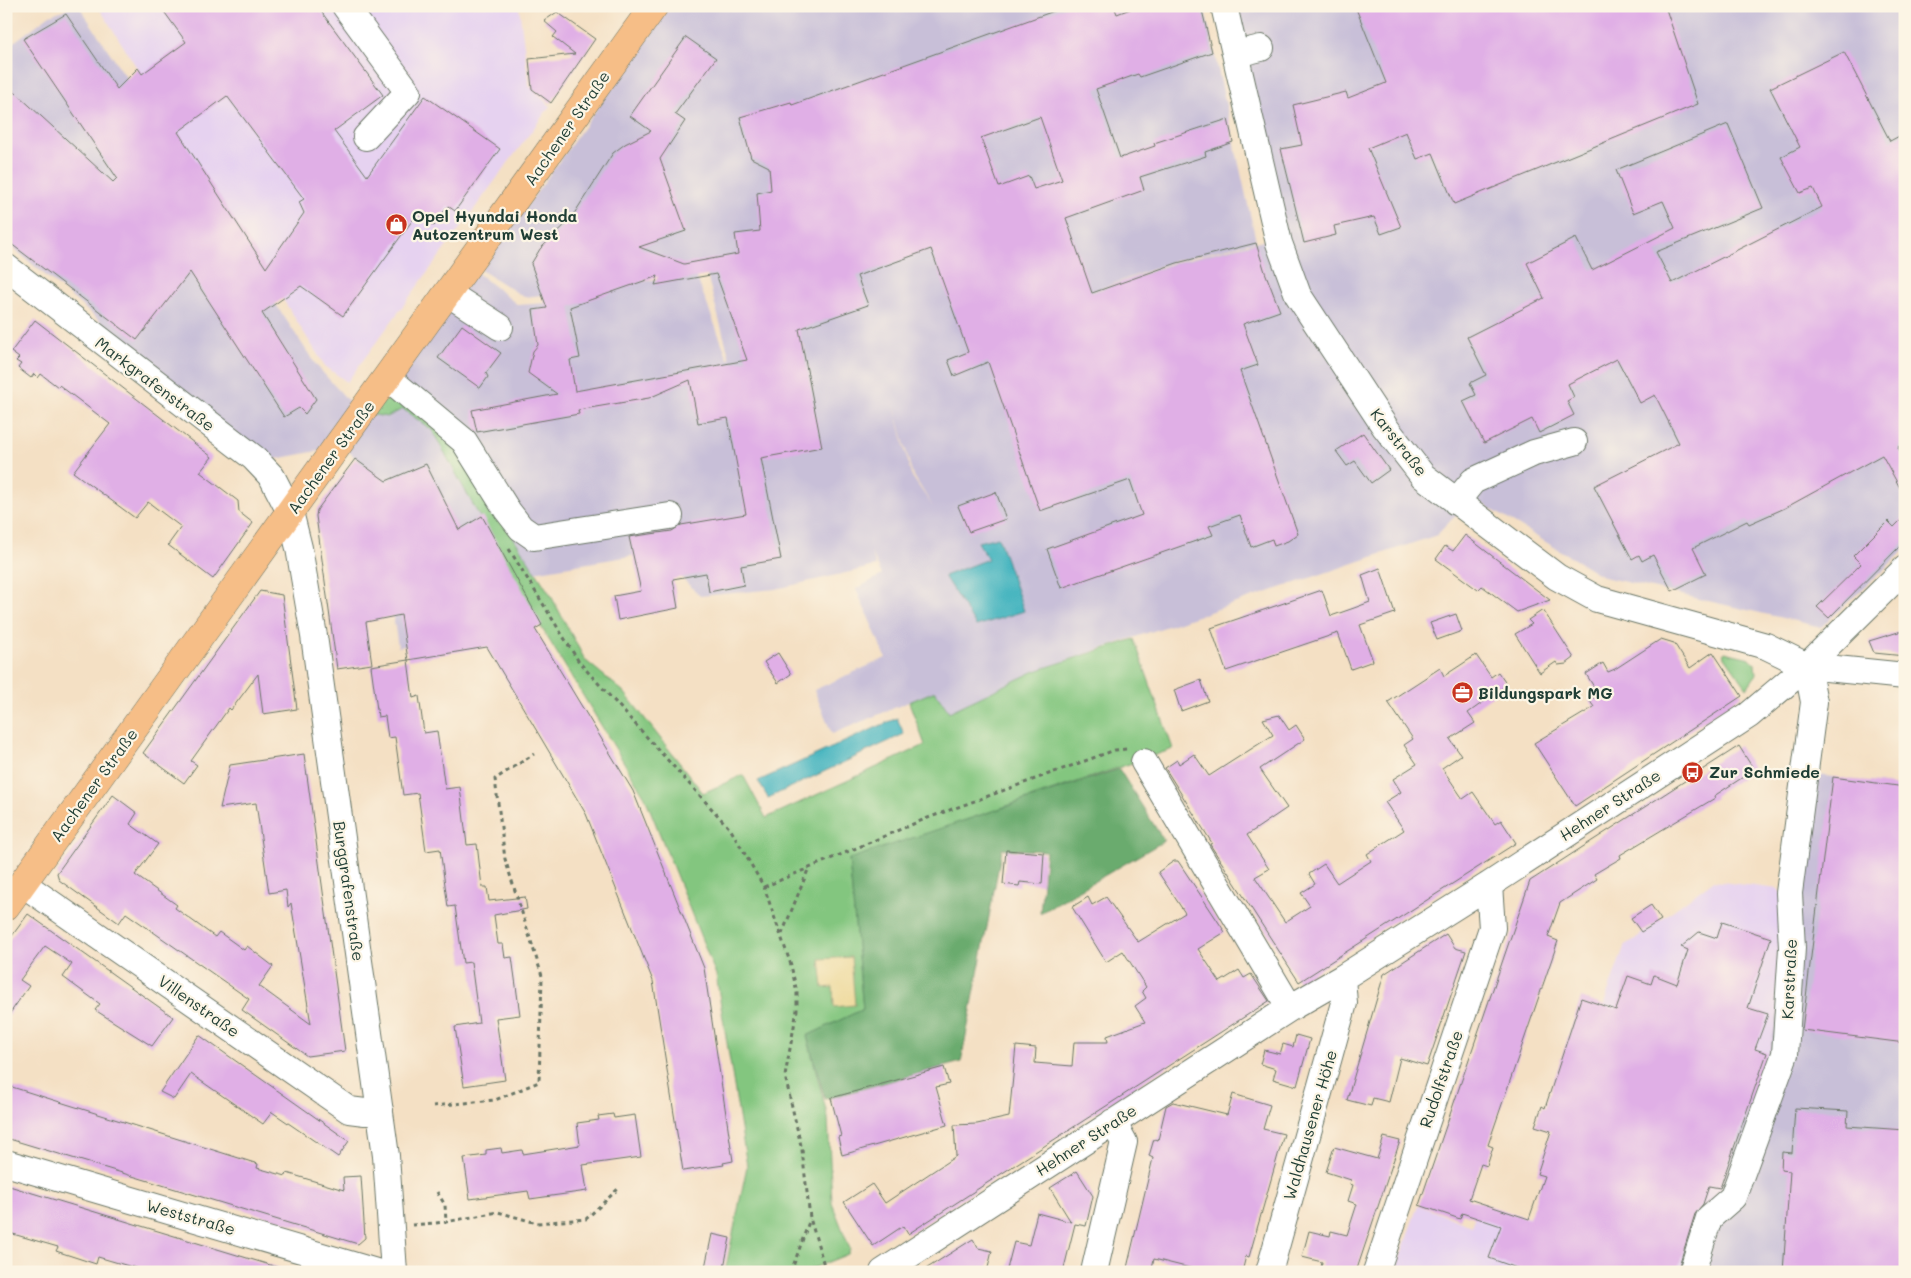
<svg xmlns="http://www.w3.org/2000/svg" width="1911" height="1278" font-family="Mali,sans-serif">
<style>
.built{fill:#e6d2f0}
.industrial{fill:#c8bfd8;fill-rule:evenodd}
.green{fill:#83c67f;stroke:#51825a}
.forest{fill:#6aab6e;stroke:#447451}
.sand{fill:#eeda9e;stroke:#868c69}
.water{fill:#46b5c0;stroke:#32797a}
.building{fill:#e0afe6;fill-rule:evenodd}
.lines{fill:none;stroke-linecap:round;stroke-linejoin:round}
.minor-casing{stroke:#6a7666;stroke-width:28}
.major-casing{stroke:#6a7666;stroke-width:29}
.path{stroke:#6a7666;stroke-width:3;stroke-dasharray:4 4;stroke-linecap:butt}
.minor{stroke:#fff;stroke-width:26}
.major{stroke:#f6be87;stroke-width:28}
.labels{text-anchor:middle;stroke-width:4.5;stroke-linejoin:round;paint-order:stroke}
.street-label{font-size:16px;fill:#1f3d34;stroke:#fcf5e5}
.poi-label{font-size:16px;font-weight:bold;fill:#1f3d34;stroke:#fcf5e5;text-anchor:start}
</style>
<rect width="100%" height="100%" fill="#fcf5e5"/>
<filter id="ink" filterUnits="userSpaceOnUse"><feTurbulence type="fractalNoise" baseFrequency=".02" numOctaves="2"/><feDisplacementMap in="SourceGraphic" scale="10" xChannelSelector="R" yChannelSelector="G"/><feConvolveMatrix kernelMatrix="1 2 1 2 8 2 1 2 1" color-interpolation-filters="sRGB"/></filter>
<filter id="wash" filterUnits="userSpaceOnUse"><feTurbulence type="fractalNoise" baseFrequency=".0096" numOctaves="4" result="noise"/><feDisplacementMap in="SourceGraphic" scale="20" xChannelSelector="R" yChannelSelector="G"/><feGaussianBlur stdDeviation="1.12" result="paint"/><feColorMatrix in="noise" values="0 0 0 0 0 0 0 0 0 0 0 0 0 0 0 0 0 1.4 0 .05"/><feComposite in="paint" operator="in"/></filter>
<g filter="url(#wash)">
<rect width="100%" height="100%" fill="#f4e0c4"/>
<path class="built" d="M98,6H519L529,86L550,106L347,382L325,366Z
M1713,881L1778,889L1799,914L1769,1053L1692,1272H1395L1418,1205L1471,1226L1480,1203L1529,1218L1624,947Z"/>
<path class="industrial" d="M73,6H79L316,365L361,415L476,272L518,305L563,302L617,282H641L695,273L728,359H730L704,264L562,293L524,297L481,270L671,6H1204L1256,241L1175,261L1053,306L1176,262L1275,237L1225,6H1905V550L1821,627L1604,577L1476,500L1451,520L1437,535L1035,671L949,712L935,691L832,734L814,690L886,658L856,589L882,575L871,552L876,566L776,589L700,596L656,552L521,574L495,634L398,647L382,543L364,466L343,446L266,461L6,242V48L50,15ZM804,344L813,391V392L804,346L758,353ZM893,400L912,473L933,507L911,475Z
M1818,775L1905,787V1272H1692L1769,1053L1799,914Z"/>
<path class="green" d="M388,385L439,423L550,594L585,660L624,692L703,793L743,775L766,818L925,745L909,702L935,691L949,712L1035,671L1134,639L1173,749L849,860L863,1009L807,1036L828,1118L832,1203L850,1249L848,1254L804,1272H725L747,1166L716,975L645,797L532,612L432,430L403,409L387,417L369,414Z
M1725,652L1750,658L1755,663L1756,675L1747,688L1723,654Z"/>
<path class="forest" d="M1119,769L1164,841L1040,913L1046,851L1002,849L961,1062L825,1099L807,1036L863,1009L849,859Z"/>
<path class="sand" d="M851,957L855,1005L834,1007L833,987L823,988L820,959Z"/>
<path class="water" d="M998,537L1024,611L976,626L944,576L988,559L978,542Z
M897,718L904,734L768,798L758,781Z"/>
<g id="blocks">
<path class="building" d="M160,6H317L383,95L334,131L367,176L425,96L500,149L455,211L448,206L434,226L417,214L343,316L301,286L262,313L316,399L305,414L299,408L284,417L190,272L137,340L6,240V84L113,182L117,178L23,39L66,14L117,89L138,68L142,74L186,42ZM227,96L304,199L299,202L304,213L266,268L178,132Z
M1068,6H1114L1117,14L1138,6H1201L1212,52L1140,77L1138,74L1096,89L1120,158L1155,146L1154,143L1228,119L1233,142L1205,152L1206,156L1140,177L1144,190L1066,218L1092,293L1177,263L1256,243L1265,272L1280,311L1243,324L1258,365L1240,371L1298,534L1288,541L1274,546L1272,539L1251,547L1240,515L1209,526L1213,535L1061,588L1047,549L1142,515L1130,480L1040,511L988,362L954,376L948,360L968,352L931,249L857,276L868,305L799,329L822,447L761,458L781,559L741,566L744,585L709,592L706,573L673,579L678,608L618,620L614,596L641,591L629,537L672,531L681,525L746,514L728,418L698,423L690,380L649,398L578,410L579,414L477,432L472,410L557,394L528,373L533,351L538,345L533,310L547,308L531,264L540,249L570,220L613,153L625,144L651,131L630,116L686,37L716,58L675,114L685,121L660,159L686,231L639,247L684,264L738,254L735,234L760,231L757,193L771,190L769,167L751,158L740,117L791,102L792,105ZM1040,117L1062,180L1034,189L1029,176L999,187L981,138ZM716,274L747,360L575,391L570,360L580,358L570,307L658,276L655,285Z
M1355,6H1665L1698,104L1454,204L1433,153L1417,159L1406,132L1368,148L1401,227L1381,234L1374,217L1334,226L1336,235L1304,243L1281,149L1302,145L1293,105L1346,92L1348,98L1386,83Z
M557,12L595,39L551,103L532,89L529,59L575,54L553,37L557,32L544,21Z
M1844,52L1890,141L1905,133V443L1898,447L1905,460V497L1882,455L1785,508L1749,524L1747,521L1693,548L1706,574L1672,591L1653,555L1642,561L1639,555L1632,559L1594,486L1679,443L1655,395L1640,403L1617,359L1568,384L1574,397L1567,401L1574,415L1539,433L1532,419L1484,443L1463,401L1476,395L1470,383L1486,375L1467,337L1544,298L1527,263L1576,238L1592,270L1675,228L1663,201L1633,213L1616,170L1728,124L1763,208L1656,252L1672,283L1822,207L1813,188L1800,193L1781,157L1800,147L1770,88Z
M35,320L212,457L200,472L238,501L239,512L253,523L213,579L168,545L181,527L148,502L135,518L73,472L110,424L59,385L58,387L41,374L38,378L34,374L31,378L18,368L21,364L16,361L19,358L11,352Z
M462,325L501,353L486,373L488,377L480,388L438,358Z
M1363,433L1389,470L1371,483L1355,461L1347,466L1336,451Z
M355,459L386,481L426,464L459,530L482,516L542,625L535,629L633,791L704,968L733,1161L723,1163L724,1165L683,1171L653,981L586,814L487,647L408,660L401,615L366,622L372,664L337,669L316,516L317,510Z
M996,492L1006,519L969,532L958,506Z
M1905,516V541L1829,618L1817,607L1861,564L1853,556L1888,521L1894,527Z
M1465,535L1491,555L1550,600L1517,612L1482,586L1478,590L1436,559L1445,546L1453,551Z
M1380,568L1395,613L1360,625L1373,661L1351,669L1338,633L1226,671L1211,628L1322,590L1331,616L1354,608L1370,602L1362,575Z
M260,591L282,595L297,709L263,714L258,674L231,710L229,708L191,761L197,765L184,783L143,753Z
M1543,610L1574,658L1566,664L1558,665L1556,662L1540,673L1515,634L1532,624L1528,620Z
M1456,614L1462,631L1437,640L1430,623Z
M1905,630V656L1874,653L1869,641Z
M1661,639L1674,643L1690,668L1713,652L1742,696L1575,806L1534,743L1594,707L1589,700L1599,695L1586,674L1603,663L1608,672L1615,669Z
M778,653L791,674L778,683L764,662Z
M1476,655L1491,677L1498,672L1507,685L1468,713L1475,723L1450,739L1461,755L1442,768L1463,799L1473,792L1495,824L1501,820L1516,843L1299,982L1211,846L1210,844L1212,843L1165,768L1177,760L1179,764L1194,754L1209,776L1273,735L1263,719L1279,715L1289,730L1296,725L1305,739L1260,769L1287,808L1247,835L1269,869L1255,877L1285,922L1310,906L1301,893L1315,884L1309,874L1324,864L1337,883L1371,861L1367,854L1404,830L1385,802L1401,792L1393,779L1417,764L1404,745L1413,739L1388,702L1440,668L1444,676Z
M408,660L413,698L419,696L424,733L437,731L445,789L460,787L467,845L477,844L482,887H487L489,901L525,897L527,909L494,915L498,944H503L505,958L512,957L520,1015L496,1018L505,1080L464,1086L455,1027L479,1023L471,962L463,963L455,906L448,907L440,849L426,851L418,793L403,795L395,737L388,738L385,716L378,717L371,666Z
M1201,680L1208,701L1181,711L1174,690Z
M1739,746L1754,770L1714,796L1715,798L1620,855L1621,858L1594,874L1597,879L1560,903L1548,937L1558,941L1488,1145L1493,1147L1487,1166L1481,1164L1469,1199L1529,1219L1544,1176L1537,1174L1551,1131L1535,1126L1542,1106L1545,1108L1581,998L1616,1010L1628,976L1651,984L1654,975L1677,984L1688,950L1681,947L1699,932L1717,938L1722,922L1771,938L1748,1008L1768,1014L1755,1049L1767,1053L1720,1188L1709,1186L1703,1204L1695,1214L1677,1272H1528L1489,1258L1501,1226L1462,1213L1460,1219L1419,1205L1530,881Z
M304,754L345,1051L307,1056L242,1010L249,999L126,913L119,923L59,880L57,873L113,795L137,813L130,824L158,844L135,875L177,905L175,908L215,937L219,932L244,950L247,946L273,966L259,986L311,1024L291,903L288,907L286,890L269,893L256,803L220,808L230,765Z
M1833,777L1905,787V1043L1802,1030Z
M1006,850L1044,853L1042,884L1020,882L1019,886L1003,884Z
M1174,861H1178L1225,932L1198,949L1220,982L1239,970L1244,978L1251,974L1269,1001L908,1234L903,1226L873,1246L844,1202L872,1184L885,1203L956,1156L954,1125L977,1124L1009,1117L1016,1046L1036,1048L1035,1063L1072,1066L1074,1042H1108L1107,1036L1145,1022L1135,1006L1146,998L1142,991L1146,987L1123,951L1106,962L1072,907L1088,897L1092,905L1106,897L1138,942L1185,913L1158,872Z
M1651,905L1661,920L1641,932L1631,918Z
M28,914L173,1017L152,1046L95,1010L100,1004L63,977L72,964L45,946L20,980L29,986L6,1019V944Z
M1446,934L1455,948L1466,951L1427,1066L1400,1058L1389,1102L1373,1098L1371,1106L1347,1100L1384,974Z
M199,1035L349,1141L338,1157L272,1112L263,1124L191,1074L174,1099L160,1092Z
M1296,1035L1310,1039L1297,1086L1273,1079L1276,1069L1260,1064L1264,1050L1280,1054L1283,1044L1293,1047Z
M944,1067L949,1084L936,1087L947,1125L842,1155L838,1137L841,1136L831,1098Z
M12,1087L258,1164L257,1168L286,1176L287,1173L344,1190L343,1177L361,1176L365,1238L358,1244L6,1138V1106Z
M1233,1094L1270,1105L1263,1129L1284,1134L1249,1257L1246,1256L1242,1272H1206L1154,1259L1151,1272H1126L1153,1158L1149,1156L1154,1139L1158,1140L1166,1106L1173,1102L1227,1115Z
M1795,1108L1848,1111L1847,1126L1905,1130V1272H1783L1790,1171L1781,1170L1782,1152L1792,1153Z
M613,1114L614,1118L635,1115L641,1157L583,1165L587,1191L530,1199L528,1191L470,1199L464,1158L486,1155V1150L501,1148L502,1153L522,1150L523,1154L580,1145L577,1123L599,1120L598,1116Z
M1384,1137L1400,1141L1356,1272H1335L1321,1268L1322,1262L1302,1257L1309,1231L1330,1236L1331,1231L1347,1235L1357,1204L1348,1201L1353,1185L1350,1184L1351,1180L1326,1172L1334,1147L1377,1159Z
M1077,1171L1093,1196L1086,1226L1075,1224L1063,1272H1017L1007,1269L1014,1242L1029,1245L1037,1213L1071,1222L1050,1188Z
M6,1185L280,1268L279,1272H138L139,1269L98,1257L96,1264L56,1251L58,1247L6,1232Z
M712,1234L730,1238L723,1272H704Z
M973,1239L978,1248L992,1251L987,1272H921Z"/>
</g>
</g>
<g filter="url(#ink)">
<use href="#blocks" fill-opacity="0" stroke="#6a7666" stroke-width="1"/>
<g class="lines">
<defs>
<path id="minor" d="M345,6L408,92L366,137
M1224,6L1279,243L1298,295L1385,427L1423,476L1557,577L1597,599L1766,646L1807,666L1905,676
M1236,54L1261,48
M6,267L254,458L272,477L290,512L299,548L314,636L386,1156L394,1272
M449,294L500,327
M388,378L464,441L507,510L521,528L534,537L670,516
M1456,502L1473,481L1534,453L1574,442
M1144,762L1290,1008
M23,884L349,1110L365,1112L380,1110
M6,1163L376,1272
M883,1272L1290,1008L1342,978L1489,885L1749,715L1807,666L1905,569
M1094,1272L1124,1142L1113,1122
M1269,1272L1344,1003L1342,978
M1376,1272L1492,928L1489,885
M1692,1272L1709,1218L1733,1197L1785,1054L1792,948L1789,893L1814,702L1807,666"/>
<path id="major" d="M6,906L654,6"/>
</defs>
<use href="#minor" class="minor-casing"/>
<use href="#major" class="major-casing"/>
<path class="path" d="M509,549L579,662L731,830L764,887L791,965L797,993V1010L785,1076L802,1150L810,1218L826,1272
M764,887L925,819L1115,750L1127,749
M782,934L808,870
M433,1106L495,1100L539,1082L542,976L505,859L495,779L534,754
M437,1192L445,1205L446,1222
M412,1225L446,1222L498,1212L537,1223L586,1219L618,1189
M791,1272L810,1219"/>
<use href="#minor" class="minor"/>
<use href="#major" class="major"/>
</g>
</g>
<defs>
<symbol id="shop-disc" viewBox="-11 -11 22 22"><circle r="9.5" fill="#c8321e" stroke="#fcf5e5"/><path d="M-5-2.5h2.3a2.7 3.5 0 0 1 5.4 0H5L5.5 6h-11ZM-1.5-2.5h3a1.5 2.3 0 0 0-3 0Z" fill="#fff"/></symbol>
<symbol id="office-disc" viewBox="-11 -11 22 22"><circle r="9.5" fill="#c8321e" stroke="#fcf5e5"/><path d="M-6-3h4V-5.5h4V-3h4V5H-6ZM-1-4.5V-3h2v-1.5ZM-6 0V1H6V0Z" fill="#fff"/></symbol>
<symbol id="bus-disc" viewBox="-11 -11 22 22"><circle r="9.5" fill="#c8321e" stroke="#fcf5e5"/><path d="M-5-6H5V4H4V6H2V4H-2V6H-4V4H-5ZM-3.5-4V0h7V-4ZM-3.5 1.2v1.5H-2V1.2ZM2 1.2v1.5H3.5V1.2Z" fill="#fff"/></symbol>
</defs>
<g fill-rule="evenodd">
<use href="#shop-disc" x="384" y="212" width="25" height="25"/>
<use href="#office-disc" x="1450" y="680" width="25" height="25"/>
<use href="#bus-disc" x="1680" y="760" width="25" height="25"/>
</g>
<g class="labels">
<g class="street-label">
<text transform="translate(567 128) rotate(-55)" y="6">Aachener Straße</text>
<text transform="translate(155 384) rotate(37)" y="6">Markgrafenstraße</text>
<text transform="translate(1399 442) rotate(52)" y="6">Karstraße</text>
<text transform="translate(331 457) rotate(-54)" y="6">Aachener Straße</text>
<text transform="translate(94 785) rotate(-54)" y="6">Aachener Straße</text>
<text transform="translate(1610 805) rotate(-33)" y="6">Hehner Straße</text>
<text transform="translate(349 891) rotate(82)" y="6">Burggrafenstraße</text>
<text transform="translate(1789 979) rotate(-87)" y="6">Karstraße</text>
<text transform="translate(199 1006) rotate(35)" y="6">Villenstraße</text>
<text transform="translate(1441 1079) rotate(-71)" y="6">Rudolfstraße</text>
<text transform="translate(1310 1125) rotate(-74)" y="6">Waldhausener Höhe</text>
<text transform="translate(1086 1140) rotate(-33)" y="6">Hehner Straße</text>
<text transform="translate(191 1217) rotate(16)" y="6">Weststraße</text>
</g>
<g class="poi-label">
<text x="412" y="222">Opel Hyundai Honda<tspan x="412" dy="18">Autozentrum West</tspan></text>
<text x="1478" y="699">Bildungspark MG</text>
<text x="1709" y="778">Zur Schmiede</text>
</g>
</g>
<rect width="1911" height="1278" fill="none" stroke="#fcf5e5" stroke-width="25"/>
</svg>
